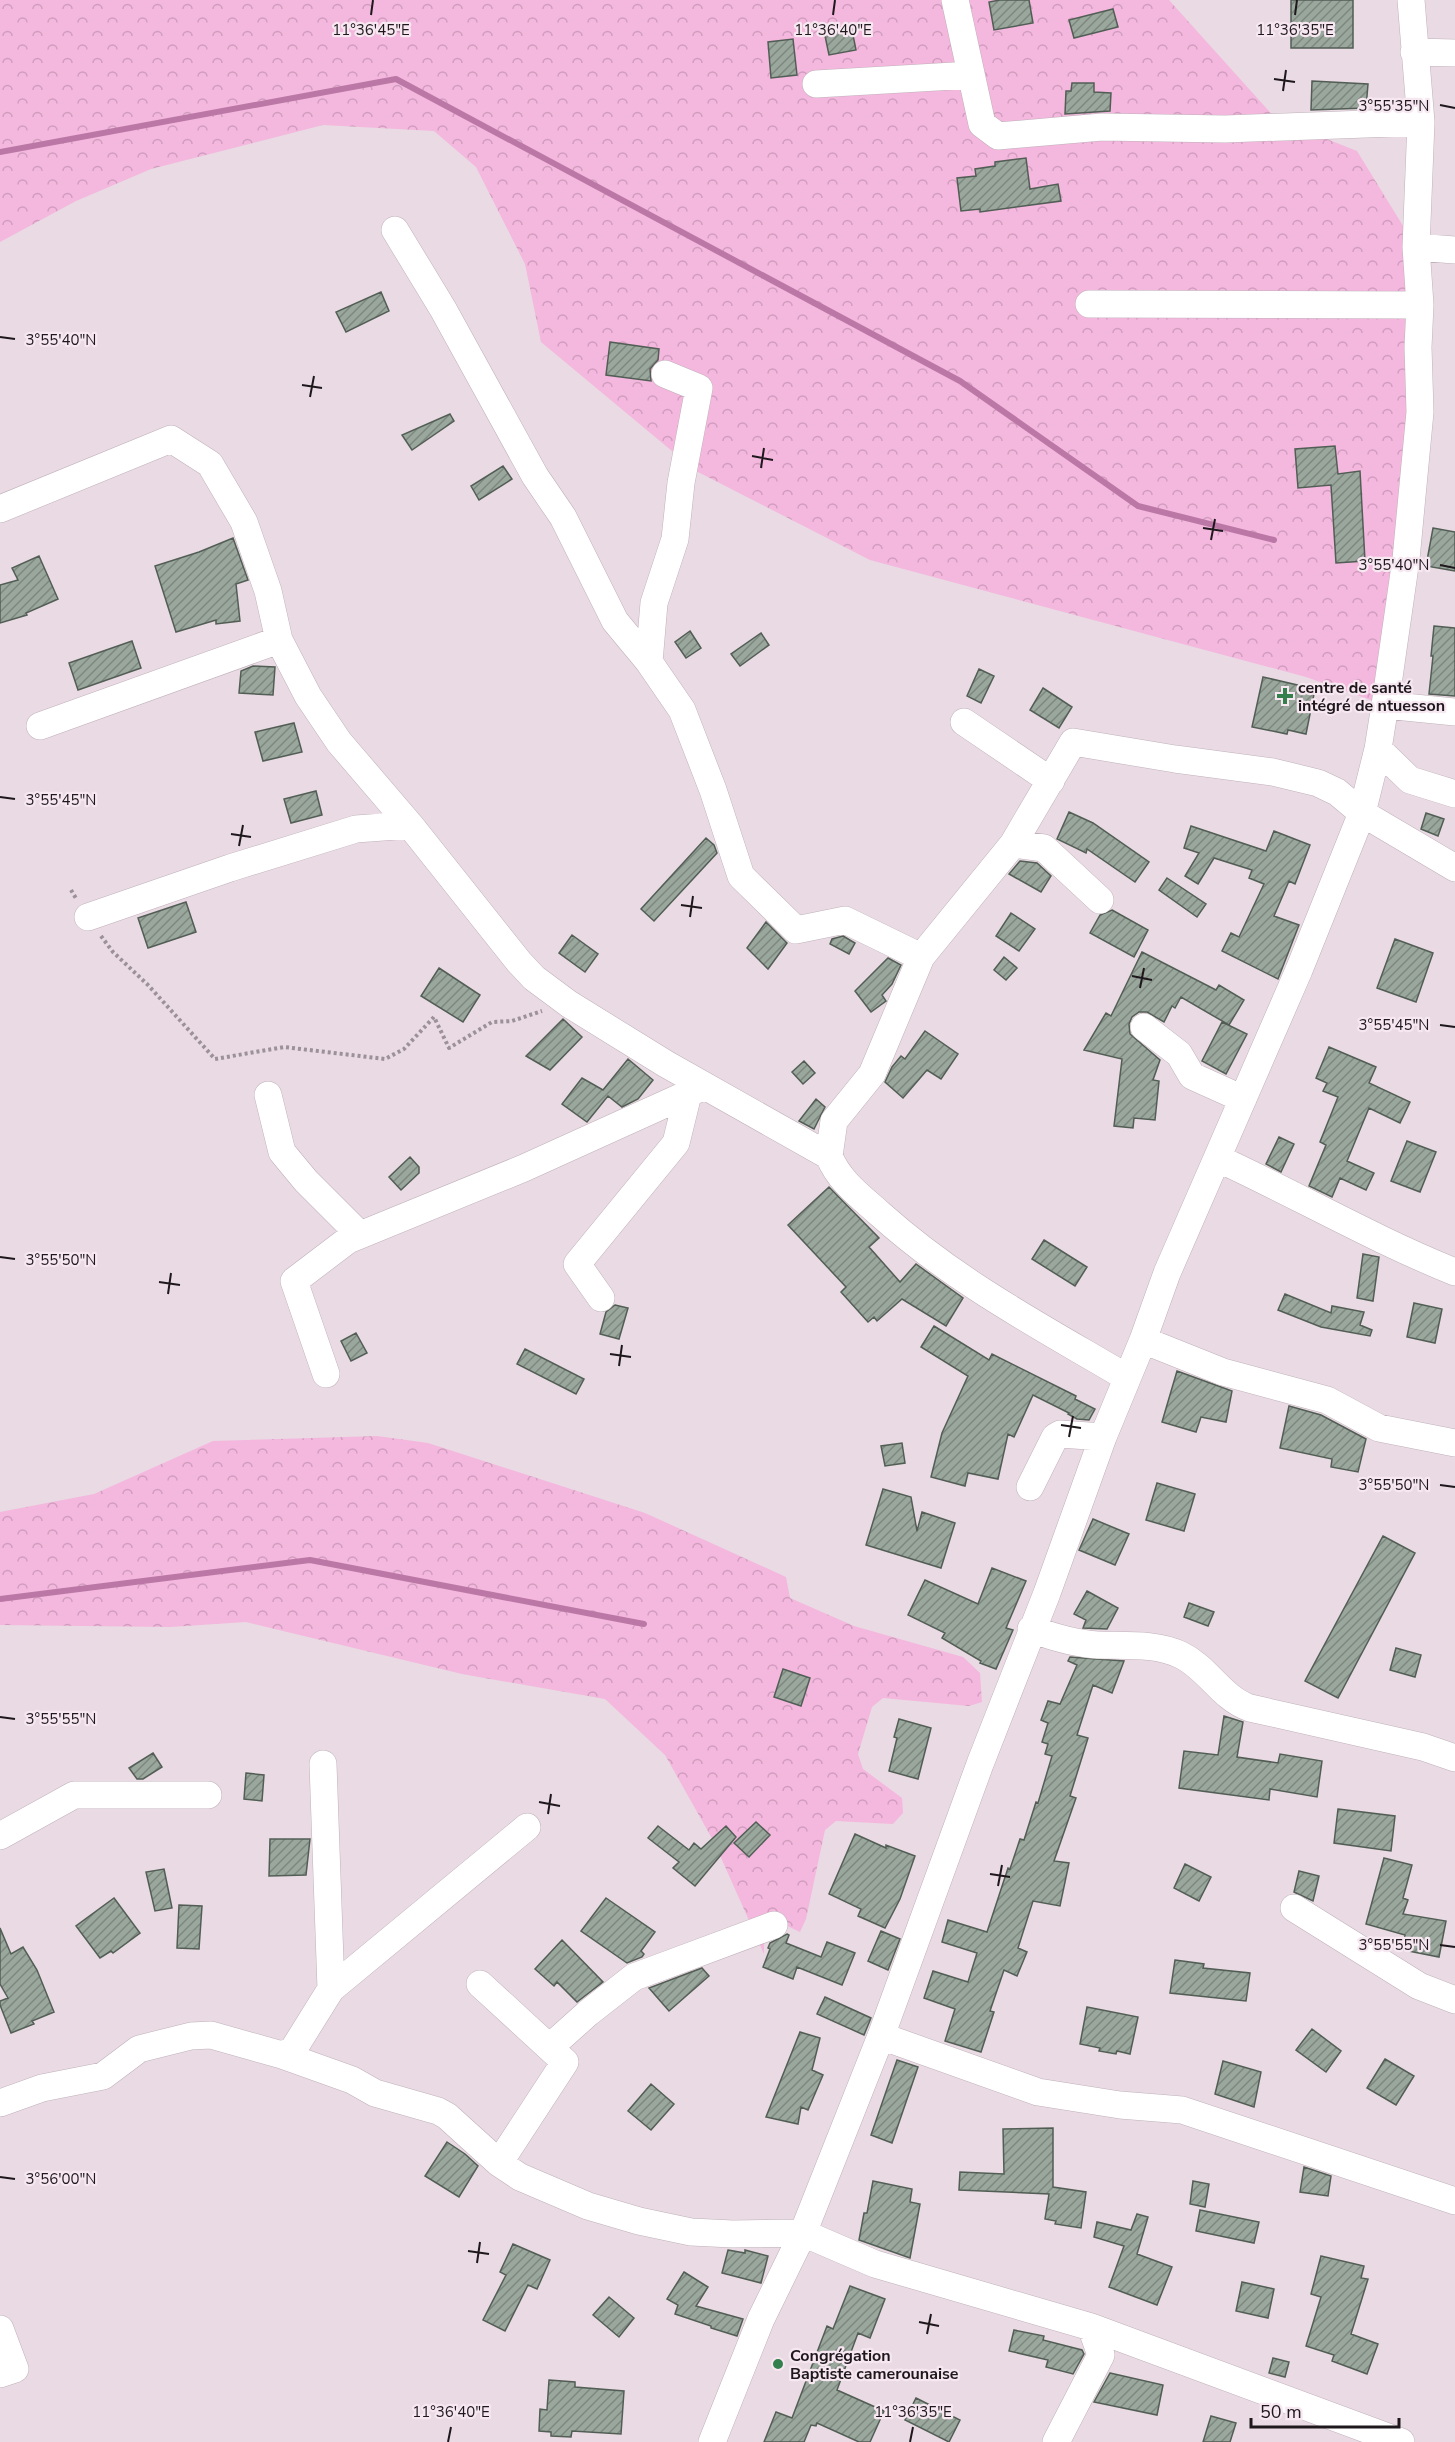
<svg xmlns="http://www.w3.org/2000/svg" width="1455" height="2442" font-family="'Nunito Sans',sans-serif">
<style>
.forest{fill:url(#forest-crowns)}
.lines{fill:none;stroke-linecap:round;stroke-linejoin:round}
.stream{stroke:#bb77a5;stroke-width:6}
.building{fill:url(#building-hatch);stroke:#525e55;stroke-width:1.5}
.minor-casing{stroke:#c0b1ba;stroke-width:28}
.path{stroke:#9c9198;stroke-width:4;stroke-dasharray:3 3;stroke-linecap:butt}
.minor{stroke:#fff;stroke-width:27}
.ticks{fill:none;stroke:#1e181c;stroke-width:2}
.poi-dot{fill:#347f4e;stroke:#f7e7f1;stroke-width:2}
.labels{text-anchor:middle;stroke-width:4.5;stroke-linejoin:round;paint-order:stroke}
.poi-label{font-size:16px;font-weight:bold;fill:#1e181c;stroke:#f7e7f1;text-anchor:start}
.ticks-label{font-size:15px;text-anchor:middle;fill:#1e181c;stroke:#f7e7f1;stroke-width:4.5;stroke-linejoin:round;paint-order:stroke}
</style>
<defs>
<pattern id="forest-crowns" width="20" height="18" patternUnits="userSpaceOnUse" patternTransform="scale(1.5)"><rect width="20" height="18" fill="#f4b7de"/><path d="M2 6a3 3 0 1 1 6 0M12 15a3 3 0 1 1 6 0" fill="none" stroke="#d19dbe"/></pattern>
<pattern id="building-hatch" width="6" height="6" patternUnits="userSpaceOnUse" patternTransform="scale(1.5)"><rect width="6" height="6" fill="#9aa79d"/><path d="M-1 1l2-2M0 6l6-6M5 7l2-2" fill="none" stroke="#7d877f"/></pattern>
</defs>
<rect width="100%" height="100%" fill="#e9dae3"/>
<path class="forest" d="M0,0H1169L1276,119L1357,151L1416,247L1420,305L1385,705L1306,677L870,560L696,471L541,342L525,264L476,167L434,131L323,125L151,169L76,201L0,242Z
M377,1436L428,1443L645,1513L786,1577L790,1598L854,1626L963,1657L980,1673L982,1702L969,1706L883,1698L872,1707L858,1754L863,1769L902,1798L903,1813L893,1824L836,1821L825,1830L806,1919L800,1932L779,1922L764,1930V1954L714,1842L665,1755L605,1699L462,1674L246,1622L170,1627L0,1625V1512L94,1494L213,1441Z"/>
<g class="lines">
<path class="stream" d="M0,152L396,79L960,381L1138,506L1274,540
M0,1599L310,1560L644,1624"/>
</g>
<path class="building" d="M1000,0H1029L1033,23L994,30L989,2Z
M1291,0H1353V48H1291Z
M1113,9L1118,27L1074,38L1069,20Z
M851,25L856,50L829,55L824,31Z
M793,39L797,75L771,78L768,42Z
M1312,81L1368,84L1366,108L1311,110Z
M1072,83H1094V92L1111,93L1110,111L1065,114L1066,91H1071Z
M1026,158L1030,189L1058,184L1061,201L980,212V209L961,211L957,178L976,176L975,169L995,166V162Z
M381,292L389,311L346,332L336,312Z
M610,342L659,349L658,360L650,369L651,381L606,375Z
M450,414L454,421L412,450L402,435Z
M1335,446L1338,474L1360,471L1365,561L1336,563L1331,485L1298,488L1295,449Z
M503,466L512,479L479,500L471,486Z
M1433,528L1455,532V571L1426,566Z
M233,538L248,580L236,584L240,621L216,624V620L176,632L155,566L199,552Z
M39,556L58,599L26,613L27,615L0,623V585L18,580L12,568Z
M1434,626L1455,628V696L1429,694L1433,656H1431Z
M690,631L701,648L686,658L675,642Z
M761,633L769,645L740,666L731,654Z
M132,641L141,668L78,690L69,663Z
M253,666L275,667L273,695L239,693L241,671Z
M979,669L994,676L981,703L967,696Z
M1263,677L1315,689L1306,734L1288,730L1287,734L1252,727Z
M1043,688L1072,707L1059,728L1030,710Z
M294,723L302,752L263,761L255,732Z
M316,791L322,815L291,823L284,799Z
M1069,812L1093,823L1149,862L1135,882L1087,849L1086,853L1057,839Z
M1426,813L1444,819L1438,836L1421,829Z
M1191,826L1266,851L1274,831L1310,845L1295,884L1289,881L1274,916L1299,925L1278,979L1222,951L1231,933L1239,937L1264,884L1249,878L1252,870L1214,858L1198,884L1185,876L1199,853L1184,848Z
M706,838L714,845L717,853L654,921L641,909Z
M1020,861L1037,863L1051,876L1041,892L1009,874Z
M1167,878L1206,904L1197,917L1159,890Z
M186,902L196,932L148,948L138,918Z
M1112,910L1148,930L1134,957L1090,933L1100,915Z
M1011,913L1035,929L1019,951L996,936Z
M766,922L787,943L768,969L747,948Z
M572,935L598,954L585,972L559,953Z
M843,936L855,943L849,954L830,944L832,939Z
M1395,939L1433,953L1416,1002L1377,988Z
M1142,952L1216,990L1219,985L1244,1000L1229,1025L1181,997L1175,1008L1172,1006L1164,1022L1147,1012H1139L1132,1017L1129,1024L1130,1034L1160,1060L1153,1080L1159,1081L1155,1120L1134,1118L1133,1128L1114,1126L1122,1059L1084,1050L1106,1013L1111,1016Z
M1004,957L1017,968L1006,980L994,970Z
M888,958L901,965L892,984L882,995L886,1001L871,1012L855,991Z
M439,968L480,995L463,1022L421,996Z
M563,1019L582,1037L550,1070L526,1056Z
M1222,1022L1247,1034L1226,1074L1202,1061Z
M925,1031L958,1054L941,1079L927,1070L903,1098L885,1082L892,1067L901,1056L905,1059Z
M1329,1047L1376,1067L1369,1083L1410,1102L1400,1123L1369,1108L1347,1161L1374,1173L1366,1190L1340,1178L1332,1197L1309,1186L1326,1145L1320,1142L1338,1097L1323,1091L1327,1083L1316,1078Z
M628,1059L653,1080L638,1099L622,1107L608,1096L587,1122L562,1104L582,1078L603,1090Z
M804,1061L815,1073L803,1084L792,1072Z
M816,1099L825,1107L814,1129L799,1121Z
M1279,1137L1294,1144L1281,1172L1266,1164Z
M1407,1141L1436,1152L1420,1192L1391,1181Z
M410,1157L419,1167V1173L401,1190L389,1177Z
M829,1187L879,1238L869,1247L900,1282L916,1264L963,1298L946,1326L902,1299L877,1321L874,1317L868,1322L841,1292L846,1287L788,1225Z
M1044,1240L1087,1267L1075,1286L1032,1259Z
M1363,1254L1379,1257L1373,1301L1357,1298Z
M1285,1294L1331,1313L1332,1306L1364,1312L1360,1325L1372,1330L1370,1336L1321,1327L1278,1310Z
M1414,1303L1442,1309L1435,1343L1407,1337Z
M615,1305L628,1308L619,1339L600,1334L606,1312Z
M934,1326L989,1360L992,1354L1076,1396L1075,1399L1095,1409L1089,1420L1077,1419L1068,1414L1069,1413L1033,1395L1014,1437L1008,1434L998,1479L968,1473L965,1486L931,1477L942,1433L968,1376L921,1347Z
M356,1333L367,1353L351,1361L341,1341Z
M525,1349L584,1379L576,1394L517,1364Z
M1177,1371L1232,1391L1226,1422L1201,1417L1196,1432L1162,1422Z
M1289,1406L1321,1415L1366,1439L1358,1472L1331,1467L1332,1459L1280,1448Z
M902,1443L905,1463L885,1466L881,1446Z
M1157,1483L1195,1494L1184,1531L1146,1520Z
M883,1489L911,1497L917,1531L922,1512L955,1523L941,1568L866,1545Z
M1093,1519L1129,1534L1115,1565L1079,1550Z
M1383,1536L1415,1553L1338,1698L1305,1681Z
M992,1568L1026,1581L1006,1628L1013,1630L996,1669L980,1663L981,1661L942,1638L945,1633L908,1615L925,1580L978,1604Z
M1087,1591L1118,1608L1107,1629L1083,1628L1086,1620L1074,1614Z
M1189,1603L1214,1612L1208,1626L1184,1617Z
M1396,1648L1421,1655L1415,1677L1390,1670Z
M1070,1657L1124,1661L1112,1693L1093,1685L1077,1735L1088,1738L1070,1796L1076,1798L1054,1861L1069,1863L1060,1906L1033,1901L1018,1948L1027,1952L1017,1976L1004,1970L990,2011L994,2012L981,2052L945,2041L955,2009L924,1998L933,1971L968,1982L977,1953L942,1942L948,1920L987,1932L1008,1868L1010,1869L1020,1839L1024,1840L1036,1802L1038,1803L1052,1756L1045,1754L1048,1744L1042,1742L1048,1723L1041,1720L1048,1701L1060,1704L1077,1665L1068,1661Z
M783,1669L810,1678L801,1706L774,1697Z
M1224,1716L1243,1722L1237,1757L1278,1763L1280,1754L1322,1761L1317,1797L1270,1789L1269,1800L1179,1788L1184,1751L1218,1755Z
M899,1719L931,1728L918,1779L889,1771L897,1738L894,1737Z
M153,1753L162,1767L143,1779H137L129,1768Z
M246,1773L264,1775L262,1801L244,1799Z
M1338,1809L1395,1816L1391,1851L1334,1843Z
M756,1822L770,1835L749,1857L734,1843Z
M658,1826L689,1850L694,1843L701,1849L726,1826L736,1837L695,1886L673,1868L679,1862L648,1838Z
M855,1834L886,1848V1845L915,1856L900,1899L885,1928L858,1916L861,1909L829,1894Z
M270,1839H310L306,1875L269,1876Z
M1384,1858L1412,1865L1403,1898L1408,1900L1403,1914L1446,1921L1439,1957L1403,1950L1405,1935L1366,1924Z
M1185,1864L1211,1877L1199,1901L1174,1888Z
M164,1869L172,1908L155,1911L146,1872Z
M1299,1871L1319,1876L1313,1901L1294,1892Z
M114,1898L140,1933L113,1953L111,1951L100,1958L76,1926Z
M606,1898L655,1932L641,1951L644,1954L642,1957L627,1963L581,1931Z
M179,1905L202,1906L199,1949L177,1948Z
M0,1928L11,1954L23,1947L37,1970L54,2012L32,2021L34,2024L11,2033L0,2005V2001L8,1998L0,1984Z
M881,1931L900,1939L888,1970L868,1961Z
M787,1934L789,1935L786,1943L821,1957L827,1942L855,1953L842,1985L797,1967L793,1979L763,1967L770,1949L768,1948L770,1943Z
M562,1940L603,1982L577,2002L557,1982L554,1986L535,1969Z
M1175,1960L1204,1964L1203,1968L1250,1973L1246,2001L1170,1993Z
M702,1968L709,1976L669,2011L649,1988Z
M825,1997L871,2018L864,2035L817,2014Z
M1087,2007L1138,2017L1130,2054L1117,2051L1116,2054L1099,2051L1100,2048L1080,2044Z
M1312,2029L1341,2051L1326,2072L1296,2050Z
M800,2032L820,2038L812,2070L823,2075L808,2110L801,2107L798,2124L766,2117Z
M1385,2059L1414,2076L1396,2105L1367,2088Z
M897,2060L918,2067L892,2143L871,2135Z
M1223,2061L1261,2072L1254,2107L1215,2094Z
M651,2084L674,2104L651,2130L628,2111Z
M1053,2128V2187L1086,2192L1081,2228L1055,2224L1056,2221L1045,2219L1049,2194L959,2190L960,2172L1004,2174L1003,2129Z
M447,2142L465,2154L478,2166L459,2197L425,2176Z
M1304,2167L1331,2176L1328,2196L1300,2192Z
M873,2181L912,2189L910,2202L920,2204L910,2258L859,2240L864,2213H867Z
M1193,2181L1209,2184L1205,2207L1190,2204Z
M1200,2210L1259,2222L1254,2243L1196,2231Z
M1137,2214L1148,2217L1137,2254L1172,2267L1157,2305L1109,2287L1124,2246L1094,2237L1097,2222L1131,2230Z
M513,2244L550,2260L537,2289L528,2285L505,2331L483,2320L506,2275L500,2272Z
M728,2250L745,2253V2250L768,2256L761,2283L722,2273Z
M1321,2256L1364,2266L1361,2278L1368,2279L1351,2334L1378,2344L1367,2374L1332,2361L1334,2355L1306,2346L1321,2297L1311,2294Z
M684,2272L708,2287L696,2306L743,2319L737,2336L711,2328V2326L675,2314L678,2305L667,2299Z
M1242,2282L1274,2289L1268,2318L1236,2311Z
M850,2286L885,2299L870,2338L858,2333L837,2390L884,2411L870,2442H859L817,2423L816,2426L811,2425L804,2442H764L776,2412L792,2418L827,2326L833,2329Z
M609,2297L634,2318L619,2337L593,2315Z
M1014,2330L1044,2336L1043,2340L1082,2350L1084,2354L1073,2374L1046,2367L1048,2360L1009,2351Z
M1273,2358L1289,2362L1285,2377L1269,2373Z
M1110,2373L1163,2385L1157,2415L1094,2402Z
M549,2380L575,2382V2387L624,2391L621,2434L572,2431L571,2437L551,2436V2432L539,2431L540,2409L547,2410Z
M916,2398L960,2420L949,2442L905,2420Z
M1211,2416L1236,2423L1230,2442H1203Z"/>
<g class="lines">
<defs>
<path id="minor" d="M955,0L982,124L998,136L1102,127L1225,129L1421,122
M1414,52L1455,53
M816,84L971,75
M395,230L443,309L535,476L563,517L615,621L649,662L682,710L713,790L741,876L796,930L845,920L921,957
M1416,247L1455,250
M1089,304L1420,305
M0,509L171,439L210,464L244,522L268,591L279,640L308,696L339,742L410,825L519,962L534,978L569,1004L666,1064L829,1156C839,1181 860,1196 880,1214C956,1282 1038,1325 1126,1377
M649,662L654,603L675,539L681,483L699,388L665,374
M1385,705L1455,712
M964,722L1051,781
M40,726L279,640
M1378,749L1410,780L1455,794
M1013,844L1044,848L1100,900
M88,917L230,868L356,829L410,825
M1144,1027L1179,1054L1192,1076L1243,1099
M268,1095L282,1152L306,1181L360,1235
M829,1156L834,1121L872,1074L921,957L1013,844L1073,742L1175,759L1273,772L1318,783L1337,792L1362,813L1455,868
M1217,1158C1297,1195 1373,1239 1455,1272
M601,1298L577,1264L676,1143L688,1094
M1143,1340L1223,1372L1327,1400L1379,1428L1455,1443
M326,1374L294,1281L348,1240L524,1168L705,1086
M1030,1487L1055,1437L1060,1434L1103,1437
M1031,1629C1053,1637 1075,1644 1098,1645C1125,1646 1156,1643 1181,1655C1208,1668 1221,1698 1250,1708L1423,1747L1455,1758
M323,1764L331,1989
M0,1836L74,1795H208
M1294,1908L1419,1986L1455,2000
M480,1984L565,2062L499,2163
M881,2036L1038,2092L1120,2105L1182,2110L1455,2201
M550,2047L588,2013L634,1977L774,1925
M282,2055L293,2050L331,1989L527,1827
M0,2103L42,2088L103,2076L139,2049L191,2036L211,2035L282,2055L352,2080L375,2093L438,2111L447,2116L499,2163L520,2177L588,2206L639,2221L691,2232L733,2234L803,2233L875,2264L1091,2327L1401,2442
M0,2329L15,2369L0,2374
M712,2442L761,2319L803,2233L881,2036L980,1764L1047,1593L1103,1437L1143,1340L1167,1273L1299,970L1362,813L1378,749L1385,705L1406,559L1420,412L1418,347L1420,305L1416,247L1421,122L1411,0
M1056,2442L1101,2355L1091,2327"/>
</defs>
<use href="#minor" class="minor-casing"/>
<path class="path" d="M71,890L77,900
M101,936L113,952L148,985L215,1059L284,1047L385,1059L404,1049L434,1017L449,1048L492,1022L512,1021L542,1011"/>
<use href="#minor" class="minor"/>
</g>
<path class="ticks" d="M371,15L373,0M833,15L835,0M1295,15L1297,0M1274,79L1295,82M1283,91L1286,70M1440,105L1455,108M0,337L15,339M302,385L322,388M310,397L314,376M752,456L773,460M761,468L764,448M1203,528L1223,531M1211,540L1215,519M1440,565L1455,568M0,797L15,799M231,834L251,837M239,846L243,825M681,905L702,908M690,917L693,896M1132,976L1152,980M1140,988L1144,968M1440,1025L1455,1027M0,1257L15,1259M159,1282L180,1285M168,1294L171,1273M610,1354L631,1357M619,1366L622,1345M1061,1425L1081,1428M1069,1437L1073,1416M1440,1485L1455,1487M0,1717L15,1719M539,1802L560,1806M548,1814L551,1794M990,1874L1010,1877M998,1886L1002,1865M1440,1945L1455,1947M0,2177L15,2179M468,2251L489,2254M477,2263L480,2242M919,2322L939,2326M927,2334L931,2314M448,2442L451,2427M910,2442L913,2427"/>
<g class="poi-dot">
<path d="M1282 687h6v6h6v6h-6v6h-6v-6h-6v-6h6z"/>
<circle cx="778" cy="2364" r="6"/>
</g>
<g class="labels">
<g class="poi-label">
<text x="1298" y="693">centre de santé<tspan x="1298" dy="18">intégré de ntuesson</tspan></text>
<text x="790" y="2361">Congrégation<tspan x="790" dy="18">Baptiste camerounaise</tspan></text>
</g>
</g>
<g class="ticks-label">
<text x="371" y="35">11°36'45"E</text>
<text x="833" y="35">11°36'40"E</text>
<text x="1295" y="35">11°36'35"E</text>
<text x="1394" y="111">3°55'35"N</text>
<text x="61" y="345">3°55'40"N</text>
<text x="1394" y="570">3°55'40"N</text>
<text x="61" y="805">3°55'45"N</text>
<text x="1394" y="1030">3°55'45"N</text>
<text x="61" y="1265">3°55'50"N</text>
<text x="1394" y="1490">3°55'50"N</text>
<text x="61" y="1724">3°55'55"N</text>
<text x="1394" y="1950">3°55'55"N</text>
<text x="61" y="2184">3°56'00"N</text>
<text x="451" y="2417">11°36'40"E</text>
<text x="913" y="2417">11°36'35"E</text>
</g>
<path d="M1251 2418v9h148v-9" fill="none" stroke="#1e181c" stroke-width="3"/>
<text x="1260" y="2418" font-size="18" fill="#1e181c" stroke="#f7e7f1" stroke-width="4.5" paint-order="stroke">50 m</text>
</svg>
